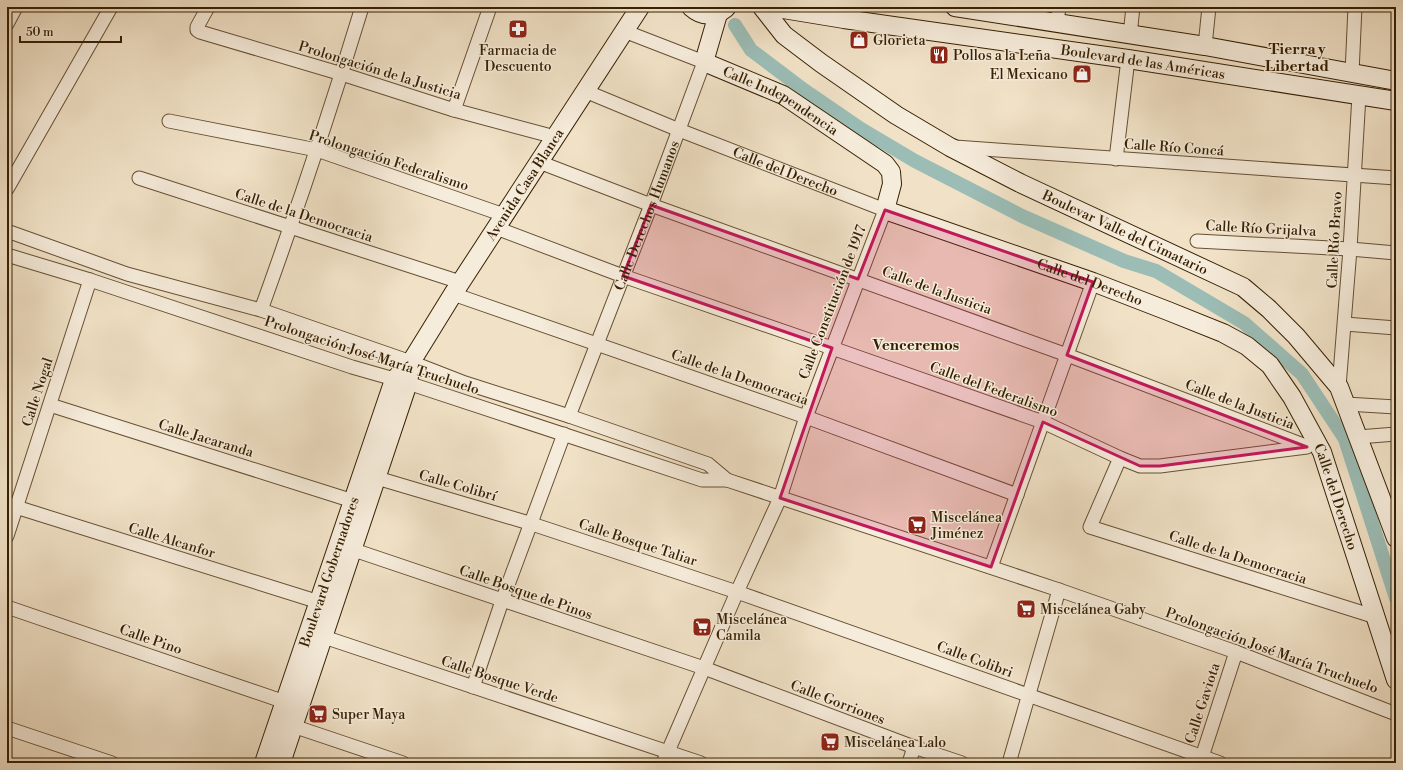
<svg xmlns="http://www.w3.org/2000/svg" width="1403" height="770" font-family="'Libre Bodoni',serif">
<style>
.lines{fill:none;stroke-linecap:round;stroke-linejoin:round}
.canal{stroke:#9bbdb6;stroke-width:14}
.street-casing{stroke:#665033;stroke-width:15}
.secondary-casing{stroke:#372002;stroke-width:20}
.street{stroke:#f6ecdb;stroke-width:13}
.secondary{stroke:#f6ecdb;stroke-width:18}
.marked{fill:#c2185b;fill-opacity:0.2;stroke:#c2185b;stroke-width:3;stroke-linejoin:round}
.labels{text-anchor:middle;stroke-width:3;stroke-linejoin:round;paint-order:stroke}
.poi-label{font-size:14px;fill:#372002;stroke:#f6ecdb;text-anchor:start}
.street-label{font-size:14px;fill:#372002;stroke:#f6ecdb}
.neighbourhood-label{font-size:15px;font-weight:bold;fill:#372002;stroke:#f6ecdb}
</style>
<rect width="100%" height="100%" fill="#f1e2c7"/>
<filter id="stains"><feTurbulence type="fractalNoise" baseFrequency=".005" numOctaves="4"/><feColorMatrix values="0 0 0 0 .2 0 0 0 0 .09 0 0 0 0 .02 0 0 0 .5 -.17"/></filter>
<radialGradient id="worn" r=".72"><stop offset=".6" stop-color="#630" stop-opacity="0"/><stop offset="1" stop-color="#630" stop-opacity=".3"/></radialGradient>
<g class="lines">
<path class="canal" d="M735,25L751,50L804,90L861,129L915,161L1022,216L1124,261L1156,271L1244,323L1302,374L1345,439L1396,598"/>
<defs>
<g id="street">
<path d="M208,7L197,27V30L200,32L342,74L454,110L555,137"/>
<path d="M1057,23L1059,7"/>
<path d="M7,24L16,7"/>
<path d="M1130,35L1133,7"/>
<path d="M1205,46L1209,7"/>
<path d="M1352,73L1355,7"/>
<path id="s1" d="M585,91L679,130L885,210L806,417L780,498L737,592L663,763"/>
<path d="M454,110L490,7"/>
<path d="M169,121L317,150L504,215"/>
<path d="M955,147L1396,178"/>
<path d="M1116,159L1128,59"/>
<path d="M539,162L651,205L1067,355L1306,446"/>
<path d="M139,178L460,282"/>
<path d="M7,189L111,7"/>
<path d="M496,228L623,276L832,348L1043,422L1120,458L1140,466H1160L1307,447"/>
<path d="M7,231L127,274L261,310L411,362L465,383L569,416L708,464L727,480"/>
<path d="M1197,241L1350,249L1396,253"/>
<path d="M7,255L90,280L352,367L408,383L702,480H727L1059,590L1236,652L1396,714"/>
<path d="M453,294L806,417L1017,495"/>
<path d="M261,310C297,210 331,109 362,7"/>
<path d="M1345,324L1396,328"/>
<path d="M1339,387L1350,249L1359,95"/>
<path d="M1346,404L1396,407"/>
<path d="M50,405L353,501"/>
<path id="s2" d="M569,416L651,205L704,62L624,31"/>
<path d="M1358,437L1396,434"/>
<path d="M1120,458L1090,527L1376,617"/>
<path d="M377,478L529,523L737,592L1220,763"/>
<path d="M16,507L319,602"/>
<path d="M7,536L90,280"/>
<path d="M345,547L704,668L914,747L962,763"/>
<path d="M991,567L1093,282"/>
<path d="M7,607L285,702"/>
<path d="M324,637L701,763"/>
<path d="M473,687L502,601L564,434"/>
<path d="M293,726L403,763"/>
<path d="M7,728L112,763"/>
<path d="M909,763L914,747"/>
<path d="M1009,763L1059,590"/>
<path d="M1200,763L1236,652"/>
</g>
<g id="secondary">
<path d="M691,7C702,17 715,17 726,8"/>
<path id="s3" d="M762,7L784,35L821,63L896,115L950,147L1020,183L1243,287L1269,309L1296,336L1339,387L1396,538"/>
<path id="s4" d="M771,7L844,19L1128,59L1396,101"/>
<path d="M955,7L1205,46L1396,81"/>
<path id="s5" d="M718,14L704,62L783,95L885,164L891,172L892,184L885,210L1093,282L1168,311L1223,333L1247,346L1270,365L1292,397L1322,452L1396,680"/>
<path id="s6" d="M264,763L394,380L411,362L453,294L640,7"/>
<path d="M281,763L408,383L411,362"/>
</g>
</defs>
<use href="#street" class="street-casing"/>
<use href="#secondary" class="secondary-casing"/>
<use href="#street" class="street"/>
<use href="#secondary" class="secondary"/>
</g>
<path class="marked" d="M651,205L858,279L885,210L1093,282L1067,355L1307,447L1160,466H1140L1043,422L991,567L780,498L832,348L623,276Z"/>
<defs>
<symbol id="pharmacy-square" viewBox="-11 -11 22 22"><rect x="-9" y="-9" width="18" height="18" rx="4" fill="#8f2418" stroke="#f6ecdb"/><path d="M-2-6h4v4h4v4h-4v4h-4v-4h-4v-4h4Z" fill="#fff"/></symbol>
<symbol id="shop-square" viewBox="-11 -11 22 22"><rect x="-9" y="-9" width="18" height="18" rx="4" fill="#8f2418" stroke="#f6ecdb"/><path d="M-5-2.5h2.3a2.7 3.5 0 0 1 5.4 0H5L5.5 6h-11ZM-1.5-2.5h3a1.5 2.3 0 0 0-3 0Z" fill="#fff"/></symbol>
<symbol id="restaurant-square" viewBox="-11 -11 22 22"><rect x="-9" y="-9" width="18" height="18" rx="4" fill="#8f2418" stroke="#f6ecdb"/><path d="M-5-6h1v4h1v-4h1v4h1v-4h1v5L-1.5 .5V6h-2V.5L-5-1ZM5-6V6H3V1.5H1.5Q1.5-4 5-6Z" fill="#fff"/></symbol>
<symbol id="supermarket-square" viewBox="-11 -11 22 22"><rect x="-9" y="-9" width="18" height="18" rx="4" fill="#8f2418" stroke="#f6ecdb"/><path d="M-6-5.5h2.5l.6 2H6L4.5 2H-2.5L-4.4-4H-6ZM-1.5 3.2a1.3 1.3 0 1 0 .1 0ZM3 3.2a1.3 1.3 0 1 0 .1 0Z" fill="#fff"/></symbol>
</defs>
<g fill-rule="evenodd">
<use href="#pharmacy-square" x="507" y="18" width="22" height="22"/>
<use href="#shop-square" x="848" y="29" width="22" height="22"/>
<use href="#restaurant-square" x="928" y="44" width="22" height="22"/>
<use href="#shop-square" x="1071" y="63" width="22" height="22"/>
<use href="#supermarket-square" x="906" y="514" width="22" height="22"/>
<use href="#supermarket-square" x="1015" y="598" width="22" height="22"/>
<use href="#supermarket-square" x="691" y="616" width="22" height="22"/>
<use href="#supermarket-square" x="307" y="703" width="22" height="22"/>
<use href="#supermarket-square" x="819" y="731" width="22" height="22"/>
</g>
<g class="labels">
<g class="poi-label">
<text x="873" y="45">Glorieta</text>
<text x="518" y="55" text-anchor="middle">Farmacia de<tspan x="518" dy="16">Descuento</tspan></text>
<text x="953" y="60">Pollos a la Leña</text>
<text x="1068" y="79" text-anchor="end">El Mexicano</text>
<text x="931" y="522">Miscelánea<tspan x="931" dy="16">Jiménez</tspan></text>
<text x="1040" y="614">Miscelánea Gaby</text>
<text x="716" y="624">Miscelánea<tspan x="716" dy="16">Camila</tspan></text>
<text x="332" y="719">Super Maya</text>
<text x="844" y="747">Miscelánea Lalo</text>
</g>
<g class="street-label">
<text dy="5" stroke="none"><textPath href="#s4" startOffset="376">Boulevard de las Américas</textPath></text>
<text transform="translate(380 70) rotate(17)" y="5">Prolongación de la Justicia</text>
<text dy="5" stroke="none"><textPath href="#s5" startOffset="136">Calle Independencia</textPath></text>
<text transform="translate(1174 147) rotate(4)" y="5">Calle Río Concá</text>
<text transform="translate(389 160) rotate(18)" y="5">Prolongación Federalismo</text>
<text dy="5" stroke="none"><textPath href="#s1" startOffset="216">Calle del Derecho</textPath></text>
<text dy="5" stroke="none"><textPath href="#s6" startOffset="640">Avenida Casa Blanca</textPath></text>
<text transform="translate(304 215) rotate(18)" y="5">Calle de la Democracia</text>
<text dy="5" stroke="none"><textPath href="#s2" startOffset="215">Calle Derechos Humanos</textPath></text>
<text transform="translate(1261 228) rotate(3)" y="5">Calle Río Grijalva</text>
<text dy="5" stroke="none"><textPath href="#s3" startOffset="431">Boulevar Valle del Cimatario</textPath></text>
<text transform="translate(1334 240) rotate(-87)" y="5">Calle Río Bravo</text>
<text dy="5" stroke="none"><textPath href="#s5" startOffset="525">Calle del Derecho</textPath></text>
<text transform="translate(937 290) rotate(20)" y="5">Calle de la Justicia</text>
<text transform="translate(832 302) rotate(-69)" y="5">Calle Constitución de 1917</text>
<text transform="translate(372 355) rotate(18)" y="5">Prolongación José María Truchuelo</text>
<text transform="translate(740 377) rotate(19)" y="5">Calle de la Democracia</text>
<text transform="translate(994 389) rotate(20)" y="5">Calle del Federalismo</text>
<text transform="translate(37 392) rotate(-72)" y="5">Calle Nogal</text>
<text transform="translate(1240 404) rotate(21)" y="5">Calle de la Justicia</text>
<text transform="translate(206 438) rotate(17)" y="5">Calle Jacaranda</text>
<text transform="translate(458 485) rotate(16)" y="5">Calle Colibrí</text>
<text dy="5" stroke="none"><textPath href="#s5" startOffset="873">Calle del Derecho</textPath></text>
<text transform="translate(172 540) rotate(17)" y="5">Calle Alcanfor</text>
<text transform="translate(638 542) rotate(18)" y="5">Calle Bosque Taliar</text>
<text transform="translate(1238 557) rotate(18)" y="5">Calle de la Democracia</text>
<text dy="5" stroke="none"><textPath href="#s6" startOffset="202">Boulevard Gobernadores</textPath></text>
<text transform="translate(526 592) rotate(19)" y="5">Calle Bosque de Pinos</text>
<text transform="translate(151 639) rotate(19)" y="5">Calle Pino</text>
<text transform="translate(1272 650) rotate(20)" y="5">Prolongación José María Truchuelo</text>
<text transform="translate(975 659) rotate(20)" y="5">Calle Colibri</text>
<text transform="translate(500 679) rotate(18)" y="5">Calle Bosque Verde</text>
<text transform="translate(838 702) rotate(21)" y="5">Calle Gorriones</text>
<text transform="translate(1202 703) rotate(-72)" y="5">Calle Gaviota</text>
</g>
<g class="neighbourhood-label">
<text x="1297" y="54">Tierra y<tspan x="1297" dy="17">Libertad</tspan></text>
<text x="916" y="350">Venceremos</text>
</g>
</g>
<rect width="1403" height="770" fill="none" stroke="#f1e2c7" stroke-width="24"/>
<rect x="8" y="8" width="1387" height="754" fill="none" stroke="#372002" stroke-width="2"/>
<rect x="12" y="12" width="1379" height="746" fill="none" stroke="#372002"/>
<path d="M20 36v6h101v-6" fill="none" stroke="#372002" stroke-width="2"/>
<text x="26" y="36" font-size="12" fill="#372002" stroke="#f6ecdb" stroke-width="3" paint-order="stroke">50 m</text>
<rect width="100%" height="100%" filter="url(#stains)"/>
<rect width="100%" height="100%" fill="url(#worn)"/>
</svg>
